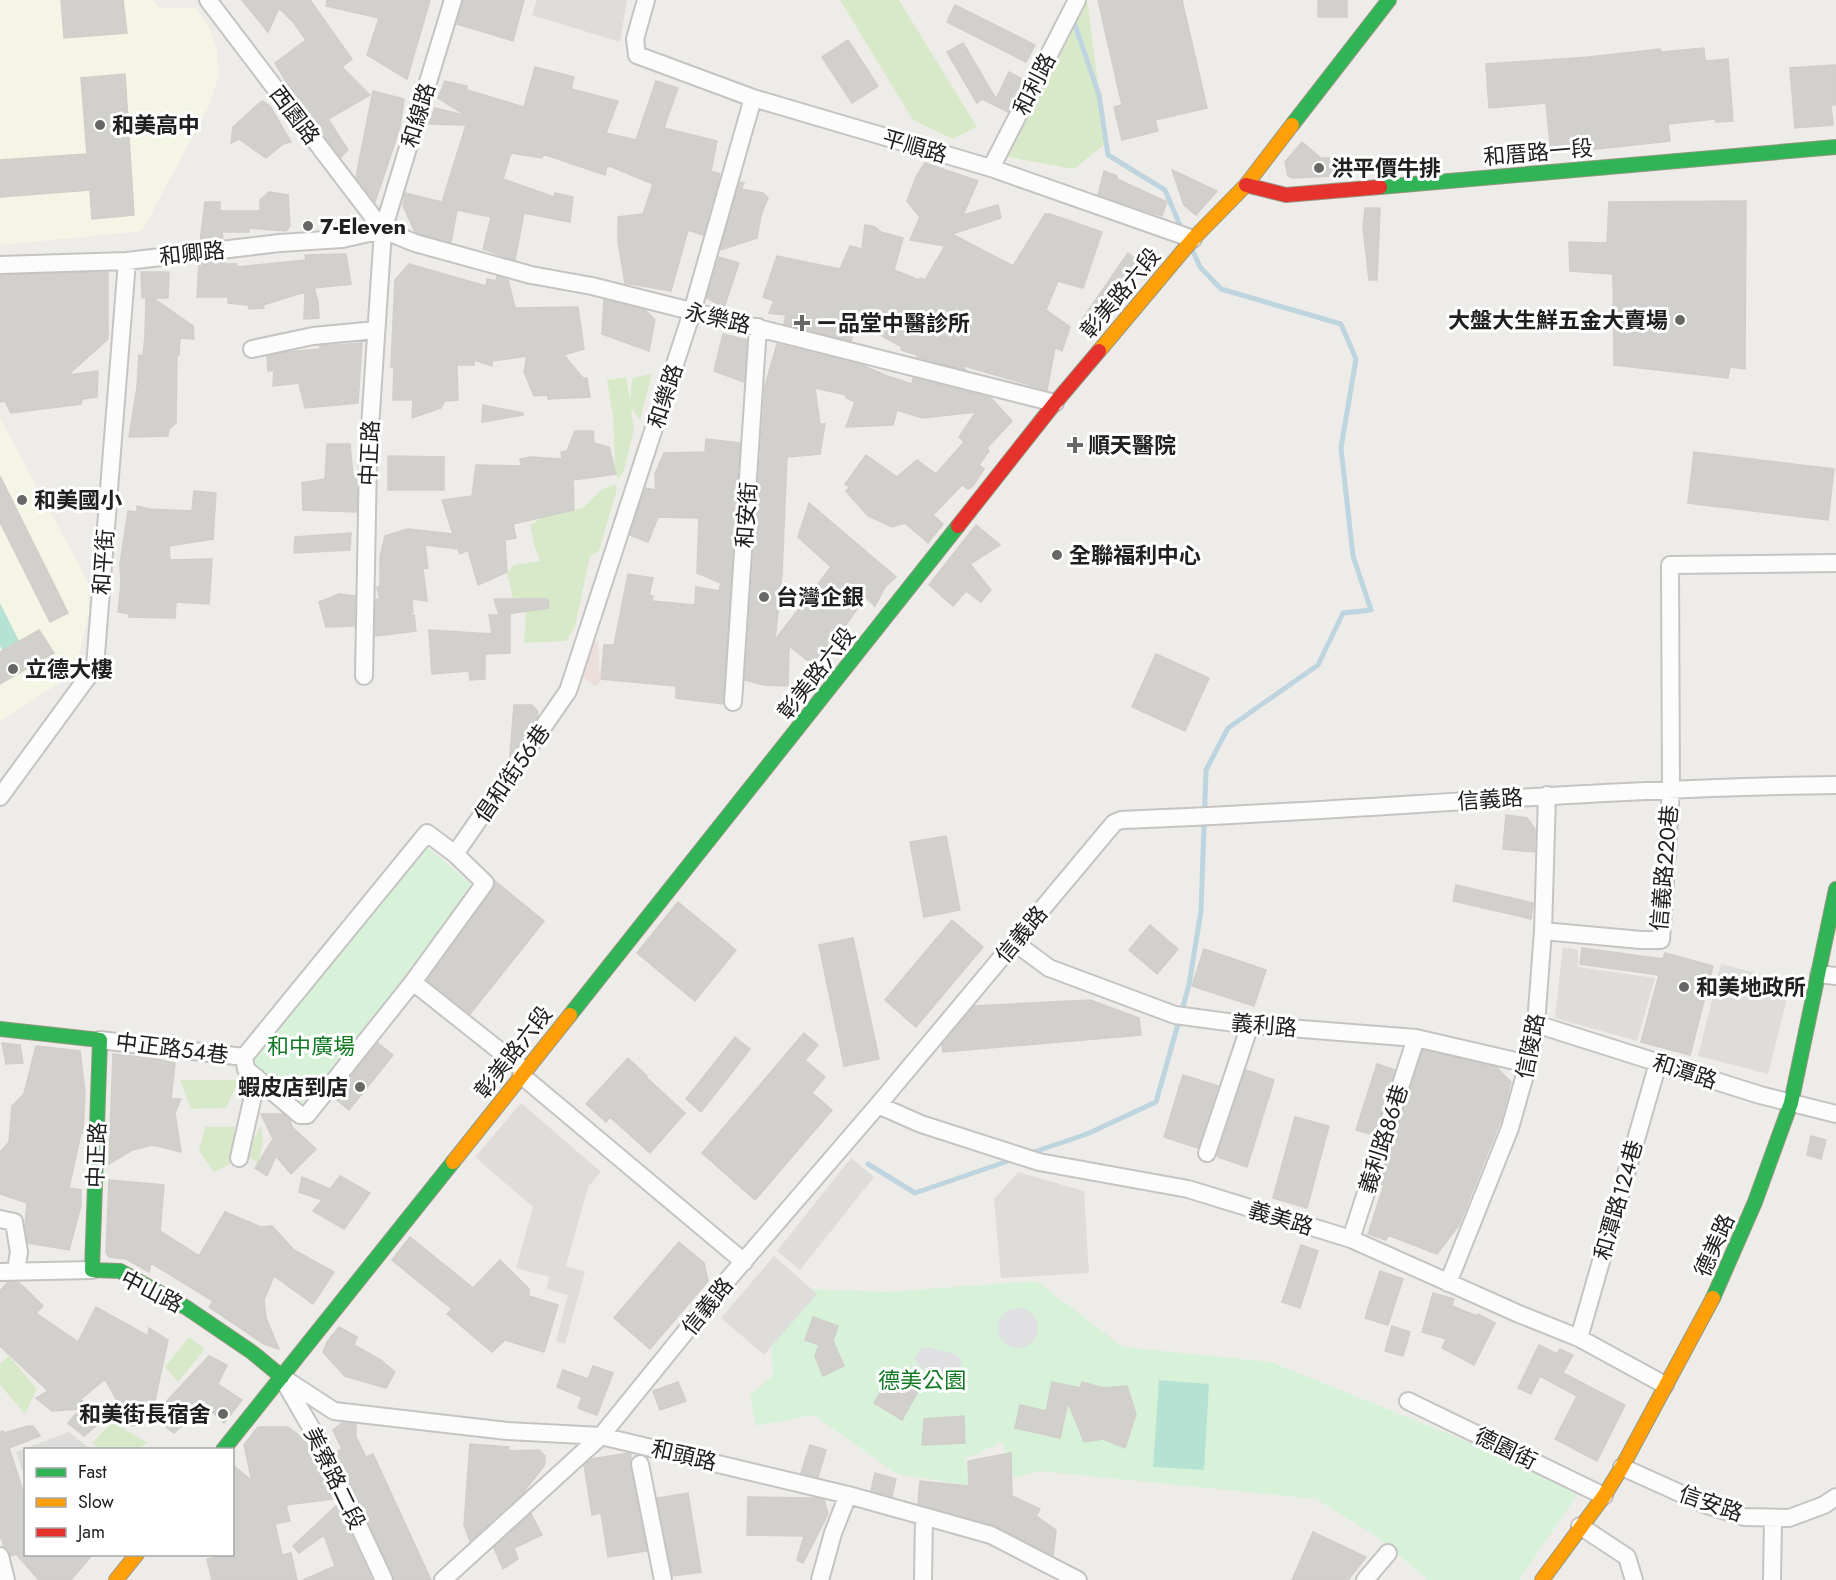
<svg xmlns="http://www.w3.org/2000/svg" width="1836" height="1580" font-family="Jost,'Noto Sans TC',sans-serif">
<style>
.commercial{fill:#ebdedb}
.education{fill:#f5f5e5}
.grass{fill:#d8e9c9}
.park{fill:#d8f2da}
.pitch{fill:#b6e2d3}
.parking{fill:#dedddc}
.plaza{fill:#e0dfe2}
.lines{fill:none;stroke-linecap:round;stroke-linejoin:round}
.stream{stroke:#bed5df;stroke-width:5}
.building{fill:#d2d0cd;stroke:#d1ceca;stroke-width:1.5}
.street-casing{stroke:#c5c4c3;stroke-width:20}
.fast-casing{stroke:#949781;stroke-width:16}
.slow-casing{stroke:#949781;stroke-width:16}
.jam-casing{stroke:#949781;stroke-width:16}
.street{stroke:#fcfcfc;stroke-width:16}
.fast{stroke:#30b455;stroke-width:14}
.slow{stroke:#ff9f0a;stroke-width:14}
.jam{stroke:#e5322d;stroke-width:14}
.poi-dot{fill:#686766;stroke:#fff;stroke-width:2}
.labels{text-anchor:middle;stroke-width:6;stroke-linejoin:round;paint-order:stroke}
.street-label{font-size:22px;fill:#202020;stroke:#fff}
.poi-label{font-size:22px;font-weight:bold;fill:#202020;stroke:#fff;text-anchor:start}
.park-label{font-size:22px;fill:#127a24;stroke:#fff}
</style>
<rect width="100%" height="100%" fill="#eeece8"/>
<path class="commercial" d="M598,642L600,681L596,687L583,677L581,673L590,643Z"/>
<path class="education" d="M0,0H153L160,8H196L210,29L217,50L218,77L209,106L142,231L0,245Z
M0,418L88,582L89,614L74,674L0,721Z"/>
<path class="grass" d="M840,0H899L977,127L953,139L913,120Z
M1083,0H1087L1106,143L1074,169L997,155Z
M652,374L640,420L631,408L634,429L624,470L618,480L615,468L613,416L607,380L626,377L630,400L632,378Z
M612,485H617L616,492L599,551L590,556L575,627L566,641L524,643L526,611L533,599H513L507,572L514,565L540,561L534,545L530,525L543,517L583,508L601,490Z
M180,1080H239L226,1108L191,1109Z
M261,1125L263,1144L258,1163L245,1155Z
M205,1127H235L234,1162L214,1172L199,1151Z
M189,1337L205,1349L178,1382L165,1367Z
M9,1356L37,1389L25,1414L0,1385V1364Z
M112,1422L148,1443L136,1449H99L92,1443Z"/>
<path class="park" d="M424,844L477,889L310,1110L250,1062Z
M1036,1281L1123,1347L1271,1362L1582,1488L1519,1580H1428L1376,1536L1316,1499L1039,1471L1014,1478L1002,1442L965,1459L973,1486L897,1474L814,1415L756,1426L750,1395L773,1376L771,1327L809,1289L887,1292Z"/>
<path class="pitch" d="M0,603L19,641L2,650L0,646Z
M1159,1380L1209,1384L1204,1470L1153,1467Z"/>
<path class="parking" d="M537,0H627L620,42L532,15Z
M1563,947L1578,950V967L1655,978L1637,1041L1555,1018Z
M1721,964L1791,982L1768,1074L1698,1056Z
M521,1103L601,1172L588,1187L566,1266L585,1272L565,1344L556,1341L568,1295L546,1289L549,1277L516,1268L533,1207L475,1157Z
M851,1158L874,1177L800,1270L777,1251Z
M1018,1172L1084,1191L1089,1273L1001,1278L994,1199Z
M774,1256L817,1294L764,1355L721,1318Z
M69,1432L91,1449L26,1450L25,1479L16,1452Z"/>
<path class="plaza" d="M998 1328a20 20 0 1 1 40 0a20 20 0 1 1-40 0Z
M928,1347L957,1355L961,1360L962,1368L957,1373L951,1375L922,1369L916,1362L915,1357L921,1348Z"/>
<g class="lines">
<path class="stream" d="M1073,19L1099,95L1108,155L1165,190L1182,230
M1028,1154L1087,1134L1156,1102L1189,985L1201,911L1206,770L1228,728L1318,665L1343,613L1371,610L1353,556L1341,448L1356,359L1341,324L1221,289L1200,267L1192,249
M868,1164L915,1193L1014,1159"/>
</g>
<path class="building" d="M61,0H123L127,33L64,38Z
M242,0H310L352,59L342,67L370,95L328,119L348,150L341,157L294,95L275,63L306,40L294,23L279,8L268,32Z
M327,0H430L407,79L367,55L379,18L326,6Z
M463,0H524L513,41L457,24Z
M1098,0H1182L1207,108L1155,120L1158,131L1122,140L1114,107L1122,105Z
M1318,0H1347V17H1318Z
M955,5L1035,45L1026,62L947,22Z
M848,40L878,86L852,103L822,57Z
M963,43L996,99L1009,72L1024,80L1008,112L982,99L977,103L947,52Z
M1704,48L1705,61L1728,59L1733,121L1716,122L1715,119L1668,124L1670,141L1551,154L1546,103L1489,108L1486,64L1589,57L1660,49L1661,52Z
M1836,65V105H1831L1833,125L1795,128L1790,68Z
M535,67L574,77L571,89L618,101L606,133L636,140L656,81L678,88L664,128L717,141L711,171L720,174L703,235L688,230L671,291L625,283L618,241V217L643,214L653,184L607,165L605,175L543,154L542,158L511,153L503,179L554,197L555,193L573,197L570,222L524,213L515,260L483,249L491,217L457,210L451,242L415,232L403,206L405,193L442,202L466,125L429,124L435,108L467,116L438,98L445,81L467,86V90L524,107Z
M125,74L134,215L92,219L90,190L0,197V160L87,154L81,78Z
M373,91L404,99L400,127L375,202L356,177Z
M262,101L270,106L291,142L283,144L266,158L239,139L231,143L233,127Z
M1302,142L1321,158H1332L1333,176L1293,178L1288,176L1285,162Z
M925,163L978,181L963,215L998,205L1001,218L952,234L1013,266L1045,214H1050L1102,232L1083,288L1058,281L1046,310L1070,327L1062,351L1055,347L1047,390L961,365L966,370L917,357V355L901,350L902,347L857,322L851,341L784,324L786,315L769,313L774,301L763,297L777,256L840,269L850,246L862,249L865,225L875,227L881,232L903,238L894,270L919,280L920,278L925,280L945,246L910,240L920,217L907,201L916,177Z
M1172,170L1217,191L1196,215L1184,205Z
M1104,171L1117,176V179L1167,202L1162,216L1098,195Z
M740,182L744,183L741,189L763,193L768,198L761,215L757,238L720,250Z
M269,192L288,195L290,226L286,231L249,228V232H222L223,239L200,242L205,202H220V211H260V200Z
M1746,201L1745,369L1730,367L1728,378L1614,365L1613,274L1570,271L1569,242L1607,243L1609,202Z
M1365,208H1380L1377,280H1369L1363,227Z
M1128,253L1143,265L1119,304L1095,335L1077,327Z
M346,254L351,284L314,288L318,302L319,318L304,319L305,292L263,305L264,308L249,309L248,305L228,303V297H197L199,263L225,260V264H237V267L306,260L305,255Z
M719,257L739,263L724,308L707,298Z
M409,264L486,286L487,279L496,281L497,276L508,280L515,308L578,307L584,349L564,355L583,378H587L590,397L548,399V395L534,396L524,372L527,356L492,361V366L474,360V365H457L458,400L445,401L441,408L412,418L413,400H393L394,367H391L395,280Z
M108,272V339L68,375L98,371L97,397L82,399L81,404L11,413L5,401L0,402V275Z
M141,272H169L168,298H153L193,326L194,339L180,338L179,355H177L176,423L169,429L168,436L129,437L137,387L139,355L143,356L145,336L146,298H142Z
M604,300L645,310L655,320L649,351L602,334Z
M723,334L747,340L744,382L714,371Z
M362,343L358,403L305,408L299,383L273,386L274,370L268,371L267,356L288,352L320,349V346Z
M777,344L862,365L887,376L912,384L913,378L991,398L1012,421L987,448L989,451L979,465L984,469L973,486L968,489L962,485L933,515L943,524L928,543L905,523L892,527L868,516L846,491L850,487L845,484L866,455L897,477L917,460L936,474L964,442L959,437L976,412L922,418L897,410L893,425L846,427L855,402L846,398V395L815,388L820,424H825L820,454L787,457L782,574L775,640L831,567L798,537L809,503L896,577L885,587L875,606L865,597L817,668L789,646L788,686L764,685L745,680L765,386Z
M483,405L523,413V415L482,422Z
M575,431H593L594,443L609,447L616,474L573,480L574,510L513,524L516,538L505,540L507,572L478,585L468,550L460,554L458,549L425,545L428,568L423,569L427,601L412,599L413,612L408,615H414L416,631L375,636L376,599L380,600L377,587H380V557L385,536L407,529L453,534L442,500L472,496L476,465L522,466L520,459L531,457L562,459L561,452L567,451Z
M706,439L740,443L723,704L676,698V686L601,679L604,645H614L628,574L653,578L649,595L653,596L652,601L695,605L696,587L719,591L721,583L697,573L699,518L658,517L648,542L630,535L645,488L656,490L655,474L664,453L705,452Z
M327,444H350L353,476H355L357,485V512L303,510L302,483L325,479Z
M1694,452L1834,469L1828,520L1688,503Z
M388,456L444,457V490H388Z
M0,476L68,613L50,622L0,522Z
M194,491L216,493L213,539L169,546L170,560L212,559L209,604L176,602L175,618L129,617V614L118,612L121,584L120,564L128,511L137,512V506L149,509L192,511Z
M976,525L1000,545L970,564L991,590L981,602L966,591L953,606L929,585Z
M351,533L350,550L294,553L295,537Z
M339,594L355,596L354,626L326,627L319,602Z
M494,599H548L549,608L499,615Z
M489,615H510V653L485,654V679L470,680L469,671L432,674L429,630L492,634Z
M39,630L54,653L0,684V652Z
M1156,654L1209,678L1185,731L1132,707Z
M514,705H532L538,712L537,718L510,756Z
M1506,815L1527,818L1535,829V852L1503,849Z
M946,836L960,910L924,917L910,842Z
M495,881L544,921L470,1014L427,980L493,889Z
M1456,885L1533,903L1531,919L1453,901Z
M678,902L736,950L695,1001L637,953Z
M952,920L983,947L916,1027L885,1000Z
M1150,925L1178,949L1157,974L1129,950Z
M853,938L879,1059L844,1066L819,945Z
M1582,948L1663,959L1665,953L1713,966L1690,1055L1641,1042L1659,975L1580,964Z
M1204,949L1266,970L1254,1006L1192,986Z
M1090,1000L1139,1018L1141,1035L943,1052L942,1045L974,1006Z
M804,1033L818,1045L805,1060L825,1077L812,1093L832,1110L755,1200L702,1153Z
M735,1037L750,1049L701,1112L686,1099Z
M2,1043L20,1045L23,1063L6,1064Z
M378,1043L393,1055L349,1110L334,1098Z
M36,1046L80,1051L85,1093L83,1133H81L69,1188L81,1190V1206L69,1250L28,1243L25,1226L27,1203L0,1194V1152L9,1142L12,1106L24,1094Z
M1423,1050L1496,1067L1511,1082L1502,1117L1459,1225L1437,1254L1388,1235L1386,1240L1368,1234L1384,1185L1380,1184L1382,1176Z
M113,1054L156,1059L175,1063L171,1099H181L175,1113L181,1152L153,1145L132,1150L109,1164Z
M628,1058L647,1076L646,1077L685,1113L650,1153L610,1117L606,1122L586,1104Z
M1377,1064L1395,1070L1374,1135L1356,1130Z
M1246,1070L1274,1080L1247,1167L1218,1157V1154Z
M1183,1075L1218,1086L1198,1148L1164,1137Z
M261,1114H283L290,1120L292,1127L316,1149L291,1174L276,1156L267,1176L255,1168L273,1139Z
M1295,1117L1329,1126L1307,1208L1273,1198Z
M1811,1136L1826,1140L1821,1159L1807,1155Z
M340,1176L370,1193L344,1229L313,1211L322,1200L299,1192L302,1177L330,1189Z
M109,1180L164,1185L160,1231L199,1256L225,1212L261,1227L272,1226L294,1250L334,1272L313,1304L274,1276L264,1300L266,1318L279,1349L264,1344L209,1307L213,1301L151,1263L149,1272L126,1259L109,1257L106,1252Z
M410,1237L473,1288L500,1260L529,1289V1296L558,1305L544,1352L505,1340L492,1352L447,1314L452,1309L392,1260Z
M679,1242L704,1263L708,1281L650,1349L614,1318Z
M1301,1245L1318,1251L1300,1308L1282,1302Z
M1380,1271L1403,1279L1388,1325L1365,1318Z
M8,1282H18L26,1289L43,1306L36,1313L78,1342L96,1307L148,1336L149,1328L168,1340L150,1423L131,1426L105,1379L81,1399L97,1425L84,1436L68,1423L80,1409L52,1411L36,1398L48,1391L0,1346V1291Z
M1433,1293L1454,1299L1452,1306L1477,1316L1478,1314L1495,1323L1474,1365L1442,1348L1446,1339L1422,1332Z
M813,1317L838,1326L833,1341L844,1366L823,1376L815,1356L819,1345L805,1340Z
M1392,1326L1410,1332L1403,1356L1385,1351Z
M339,1327L357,1337L354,1345L381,1360L395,1372L386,1388L345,1376L323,1352L327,1342Z
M1539,1345L1557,1354L1560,1349L1573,1355L1563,1373L1625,1405L1597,1461L1555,1439L1577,1396L1540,1376L1531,1394L1518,1388Z
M209,1356L227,1365L218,1384L242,1400L224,1423L204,1404L174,1433L152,1417Z
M593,1366L613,1373L597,1415L578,1408L582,1397L557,1387L563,1370L588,1379Z
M894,1369L921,1386L902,1420L874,1403Z
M678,1382L686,1401L660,1410L653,1391Z
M1052,1382L1080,1388L1082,1382L1103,1388L1127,1386L1136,1414L1125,1448L1103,1439L1084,1442L1068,1402L1060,1438L1015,1428L1020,1405L1046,1411Z
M964,1416L965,1443L922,1445L924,1419Z
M342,1423L356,1424V1437L366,1457L373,1454L431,1580H394L336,1452L342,1449L333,1430Z
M28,1426H33L40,1436L9,1448L26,1500V1554H93L71,1580H39L16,1554L11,1556L8,1549L4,1546L0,1535V1432L3,1431L4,1433Z
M258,1427H288L305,1440L314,1462L317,1461L334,1499L286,1505L290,1521L275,1524L282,1555L291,1553L297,1580H212L207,1559L232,1554V1464L252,1481L244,1445Z
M470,1444L509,1447V1451L539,1450L545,1456V1461L544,1466L522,1494L470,1541L464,1525Z
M810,1445L826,1450L818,1477L801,1473Z
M629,1453L631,1454L630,1466L647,1551L608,1557L601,1513L592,1515L584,1465L591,1459Z
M1011,1453L1012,1496L1040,1509L1036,1516L1056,1530L1053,1555L994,1525L918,1504L920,1481L969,1486L968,1461Z
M875,1473L896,1479L892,1496L871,1491Z
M688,1493L701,1572L673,1576L657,1498Z
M748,1497L814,1498L824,1500L828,1514L803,1563L797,1560L804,1536L747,1535Z
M337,1505L372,1580H303L335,1566L324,1535L299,1553L293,1546Z
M531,1514L542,1535L514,1548L518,1559L503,1569L494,1548Z
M1313,1532L1366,1557L1348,1580H1292Z"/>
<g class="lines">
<defs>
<path id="street" d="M208,0L383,230
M646,0L635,39L637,55L753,98L991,168L1193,239
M991,168L1077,0
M383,230L415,243L531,275L592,286L1055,403
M0,265L127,261L280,243L342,239L383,230
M252,349L313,336L376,330
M364,676L368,458L383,230L453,0
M733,702L758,327
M0,797L95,667L127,261
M427,833L455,854L485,883L413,982L307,1115H300L246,1069L244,1057Z
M455,854L568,691L692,312L753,98
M1543,931L1641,940H1661L1671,789L1670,565L1836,563
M1014,942L1049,968L1175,1015L1250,1025L1416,1038L1528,1064
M1819,974L1836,976
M413,982L525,1071
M1536,1024L1760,1095L1836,1114
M100,1040L244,1057
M521,1075L744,1262
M878,1105L921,1124L1039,1162L1188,1189L1351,1239L1519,1314L1579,1338L1665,1385
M1207,1153L1250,1025
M239,1158L257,1078
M0,1219L14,1222L19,1252L16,1270
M1351,1239L1416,1038
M0,1272L92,1270
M1448,1283L1510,1128L1528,1064L1536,1024L1543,931L1547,795
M1579,1338L1658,1063
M282,1377L334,1411L507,1431L601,1436L848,1495L991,1535L1078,1580
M284,1381L321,1445L384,1580
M1408,1401L1604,1496
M640,1464L663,1580
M1622,1467L1704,1504L1744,1517L1789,1518L1824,1505L1836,1497
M1580,1526L1627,1557L1634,1580
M0,1556L6,1580
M443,1580L601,1436L730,1277L878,1105L1114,823L1121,820C1359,811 1597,788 1836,785
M820,1580L833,1533L848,1495
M923,1580L924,1516
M1365,1580L1388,1553
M1772,1580L1773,1518"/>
<path id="fast" d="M1292,125L1389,0
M1380,187L1836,147
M570,1015L958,526
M0,1029L100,1040L92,1270L120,1271L187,1308L253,1353L282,1377
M1713,1298L1755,1202L1791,1103L1836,889
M223,1450L453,1162"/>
<path id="slow" d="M1099,351L1193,239L1246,185L1292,125
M453,1162L570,1015
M116,1580L137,1554
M1542,1580L1604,1496L1622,1467L1713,1298"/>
<path id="jam" d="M1246,185L1286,195L1380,187
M958,526L1055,403L1099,351"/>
</defs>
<use href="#street" class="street-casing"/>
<use href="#fast" class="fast-casing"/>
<use href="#slow" class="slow-casing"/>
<use href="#jam" class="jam-casing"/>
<use href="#street" class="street"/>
<use href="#fast" class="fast"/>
<use href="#slow" class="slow"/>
<use href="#jam" class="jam"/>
</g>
<g class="poi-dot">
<circle cx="100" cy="125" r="6"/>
<circle cx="1319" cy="168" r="6"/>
<circle cx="308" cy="226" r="6"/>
<circle cx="1680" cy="320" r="6"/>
<path d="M799 314h6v6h6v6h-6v6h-6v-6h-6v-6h6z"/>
<path d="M1072 436h6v6h6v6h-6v6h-6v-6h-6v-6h6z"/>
<circle cx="22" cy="500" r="6"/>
<circle cx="1057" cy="555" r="6"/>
<circle cx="764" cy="597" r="6"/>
<circle cx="13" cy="669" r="6"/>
<circle cx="1684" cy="987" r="6"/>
<circle cx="360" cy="1087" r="6"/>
<circle cx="223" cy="1414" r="6"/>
</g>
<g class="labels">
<g class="street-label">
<text transform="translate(1034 84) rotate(-63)" y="8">和利路</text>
<text transform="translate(295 115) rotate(53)" y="8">西園路</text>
<text transform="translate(418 115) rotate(-73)" y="8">和線路</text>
<text transform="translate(915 146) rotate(16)" y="8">平順路</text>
<text transform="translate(1538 152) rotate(-5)" y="8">和厝路一段</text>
<text transform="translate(192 253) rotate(-6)" y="8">和卿路</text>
<text transform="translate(1120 293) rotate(-50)" y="8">彰美路六段</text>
<text transform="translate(718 318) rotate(13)" y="8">永樂路</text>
<text transform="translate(665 396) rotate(-72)" y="8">和樂路</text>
<text transform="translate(369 453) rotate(-87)" y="8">中正路</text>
<text transform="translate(746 515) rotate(-86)" y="8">和安街</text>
<text transform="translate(103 562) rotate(-86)" y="8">和平街</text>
<text transform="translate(816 673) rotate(-52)" y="8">彰美路六段</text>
<text transform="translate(512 773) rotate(-55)" y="8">倡和街56巷</text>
<text transform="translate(1490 799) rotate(-4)" y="8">信義路</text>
<text transform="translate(1664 868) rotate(-85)" y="8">信義路220巷</text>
<text transform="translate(1021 934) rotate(-50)" y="8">信義路</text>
<text transform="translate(1264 1025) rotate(5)" y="8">義利路</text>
<text transform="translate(1530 1046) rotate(-79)" y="8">信陵路</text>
<text transform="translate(172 1048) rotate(7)" y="8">中正路54巷</text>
<text transform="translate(513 1052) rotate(-52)" y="8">彰美路六段</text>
<text transform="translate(1685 1071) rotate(18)" y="8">和潭路</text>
<text transform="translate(1383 1139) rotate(-72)" y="8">義利路86巷</text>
<text transform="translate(96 1155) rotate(-88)" y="8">中正路</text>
<text transform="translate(1618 1200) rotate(-74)" y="8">和潭路124巷</text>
<text transform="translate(1281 1218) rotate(17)" y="8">義美路</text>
<text transform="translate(1714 1245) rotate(-66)" y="8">德美路</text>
<text transform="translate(152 1291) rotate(27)" y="8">中山路</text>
<text transform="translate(707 1306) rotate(-51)" y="8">信義路</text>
<text transform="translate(1506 1448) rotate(26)" y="8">德園街</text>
<text transform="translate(684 1455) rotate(13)" y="8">和頭路</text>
<text transform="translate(335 1478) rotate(64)" y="8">美寮路二段</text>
<text transform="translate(1711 1503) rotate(19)" y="8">信安路</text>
</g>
<g class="poi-label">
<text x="112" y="133">和美高中</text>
<text x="1331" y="176">洪平價牛排</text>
<text x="320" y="234">7-Eleven</text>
<text x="1668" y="328" text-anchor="end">大盤大生鮮五金大賣場</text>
<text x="816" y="331">ㄧ品堂中醫診所</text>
<text x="1088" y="453">順天醫院</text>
<text x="34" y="508">和美國小</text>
<text x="1069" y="563">全聯福利中心</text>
<text x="776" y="605">台灣企銀</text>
<text x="25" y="677">立德大樓</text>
<text x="1696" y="995">和美地政所</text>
<text x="348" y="1095" text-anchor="end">蝦皮店到店</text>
<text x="211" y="1422" text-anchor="end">和美街長宿舍</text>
</g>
<g class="park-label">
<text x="311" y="1054">和中廣場</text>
<text x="922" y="1388">德美公園</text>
</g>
</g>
<rect x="24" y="1448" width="210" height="108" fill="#ffffff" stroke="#a6a6a6" stroke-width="1.5"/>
<rect x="36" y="1468" width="30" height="9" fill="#30b455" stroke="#a6a6a6" stroke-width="1.5"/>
<text x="78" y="1478" font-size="18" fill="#202020">Fast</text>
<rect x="36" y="1498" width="30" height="9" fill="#ff9f0a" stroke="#a6a6a6" stroke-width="1.5"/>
<text x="78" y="1508" font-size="18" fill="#202020">Slow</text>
<rect x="36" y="1528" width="30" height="9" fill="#e5322d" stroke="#a6a6a6" stroke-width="1.5"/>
<text x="78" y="1538" font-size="18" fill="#202020">Jam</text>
</svg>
